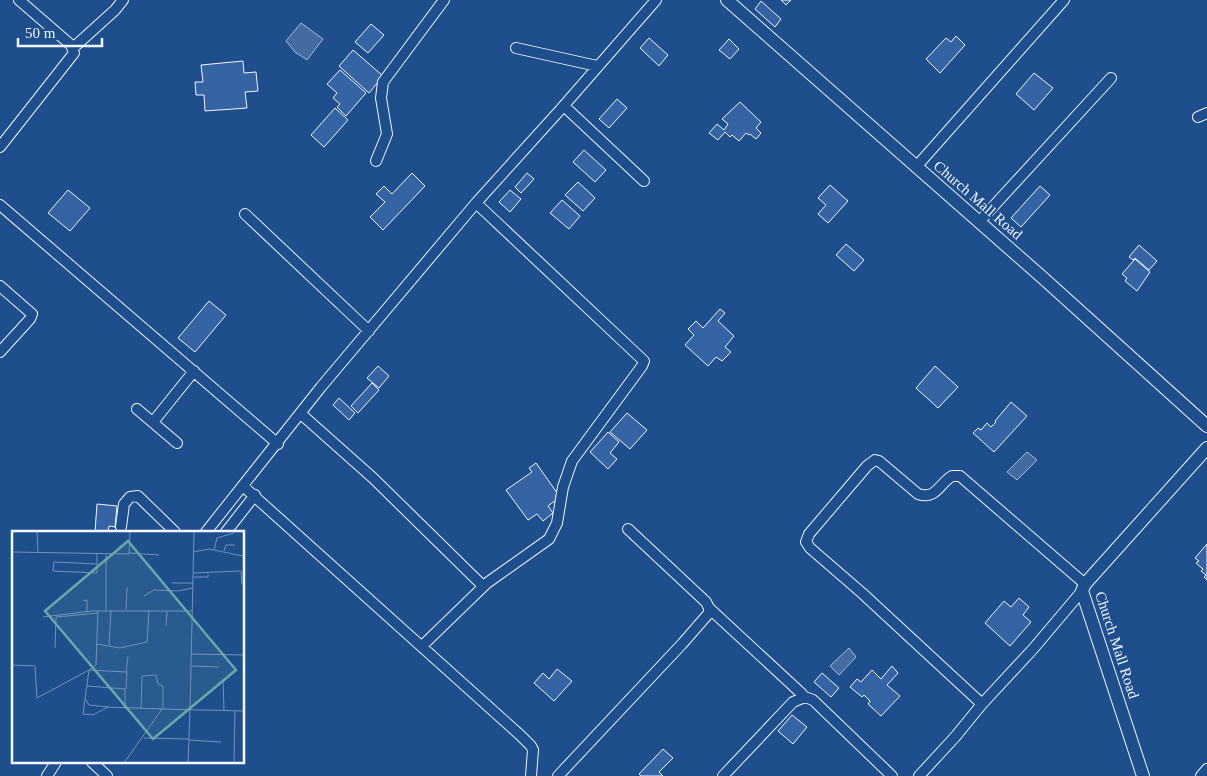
<svg xmlns="http://www.w3.org/2000/svg" width="1207" height="776" font-family="'Times New Roman',serif">
<style>
.water{fill:#446ba0;stroke:#a8bbd7}
.building{fill:#3563a3;stroke:#f2f6ff}
.lines{fill:none;stroke-linecap:round;stroke-linejoin:round}
.minor-casing{stroke:#f2f6ff;stroke-width:12}
.tertiary-casing{stroke:#f2f6ff;stroke-width:14}
.minor{stroke:#1f4e8c;stroke-width:10}
.tertiary{stroke:#1f4e8c;stroke-width:12}
.labels{text-anchor:middle;stroke-width:4;stroke-linejoin:round;paint-order:stroke}
.street-label{font-size:15px;fill:#f2f6ff;stroke:#1f4e8c}
.inset-road{fill:none;stroke:#7391ba;stroke-width:1}
.view{fill:#6aa9a8;fill-opacity:0.15;stroke:#6aa9a8;stroke-width:2.5}
.inset-edge{fill:none;stroke:#f2f6ff;stroke-width:2.5}
</style>
<rect width="100%" height="100%" fill="#1f4e8c"/>
<path class="water" d="M301,23L323,39L307,60L295,52L286,41Z
M1027,452L1037,460L1017,480L1007,472Z
M849,648L856,657L839,675L830,666Z"/>
<path class="building" d="M781,0H791L786,5Z
M761,1L781,19L775,27L755,9Z
M371,24L384,35L368,53L355,42Z
M956,36L965,45L940,73L926,59L946,38L951,42Z
M649,38L668,55L659,66L640,48Z
M729,39L739,49L730,59L719,50Z
M353,50L383,76L369,93L339,66Z
M243,61L244,73L256,72L258,91L245,92L247,108L205,111L204,95H196L195,82H203L201,65Z
M340,70L366,93L346,116L337,107L340,104L333,98L337,93L327,84Z
M1034,73L1053,88L1034,110L1016,94Z
M617,99L627,108L609,128L599,119Z
M740,102L761,122L756,128L761,133L756,139L750,134L749,135L746,133L739,141L732,135L730,137L725,132L718,140L709,133L717,124L724,130L728,124L722,119Z
M335,108L348,120L324,147L311,135Z
M584,150L606,170L595,182L573,162Z
M412,173L425,186L383,230L370,217L385,202L376,194L384,186L392,194Z
M527,173L534,179L521,193L515,187Z
M578,182L595,198L583,211L565,195Z
M830,185L848,201L828,223L818,214L826,205L818,198Z
M1040,186L1050,195L1021,227L1011,218Z
M68,190L90,208L70,231L48,213Z
M510,190L521,199L510,212L499,202Z
M562,200L580,216L569,229L550,213Z
M846,244L864,260L854,271L836,255Z
M1139,245L1157,261L1149,270L1135,258L1133,260L1129,257Z
M1135,259L1150,272L1137,291L1125,281L1127,278L1122,274Z
M209,301L226,315L195,352L178,338Z
M720,309L725,313L718,321L734,336L725,347L731,352L722,361L716,357L708,366L685,345L694,335L688,329L696,321L703,328Z
M378,366L389,376L379,388L367,378Z
M935,366L958,387L938,408L916,388Z
M372,383L379,390L358,413L351,406Z
M339,398L355,413L349,420L333,405Z
M1011,402L1027,416L994,452L973,433L978,428L981,430L987,423L991,427L996,422L995,421Z
M627,413L647,430L630,449L610,432Z
M608,432L619,442L610,453L617,459L608,469L590,452Z
M536,463L560,497L548,506L553,513L543,521L537,514L528,520L506,490L532,472L529,468Z
M97,504L117,506L115,527L109,526L108,532H95Z
M1207,544V580L1204,577L1206,575L1201,571L1203,569L1196,563L1199,561L1195,558Z
M1019,598L1029,607L1023,615L1031,622L1010,646L985,623L1004,601L1011,607Z
M892,666L898,673L887,685L900,696L881,716L868,704L870,701L864,695L862,697L850,687L857,679L861,682L872,670L881,679Z
M557,669L572,681L554,701L534,683L543,673L549,679Z
M822,673L839,688L831,697L814,682Z
M792,715L807,727L793,744L778,731Z
M663,749L673,758L659,772L663,776H641L639,774Z"/>
<g class="lines">
<defs>
<path id="minor" d="M73,48L115,10L123,0
M516,48L597,66
M564,106L644,181
M1198,117L1207,113
M0,147L74,53L71,45L19,0
M376,161L387,134L381,98L383,82L444,0
M916,167L1064,0
M0,205L278,444
M245,214L369,331
M979,222L1111,78
M0,286L32,314L30,319L0,352
M137,409L177,443
M301,414L373,478L483,586
M153,422L194,371
M244,487L520,735L531,746L533,750L531,776
M121,527L124,504L130,497L138,496L175,532
M206,532L321,387L476,203L560,110L656,0
M226,532L255,495
M709,608L802,694
M422,646L487,583L549,539L557,523L563,487L572,461L642,366L644,361L476,203
M982,704L862,593L810,548L806,542L809,534L867,466L875,460L879,461L918,494C936,500 939,484 952,476H960L1085,584
M92,762L107,776
M47,776L56,762
M558,776L682,644L709,613V608L706,602L628,529
M723,776L793,702L805,697L813,700L892,776
M919,776L955,737L982,704L1033,649L1082,591
M1201,776L1207,769"/>
<path id="tertiary" d="M727,0L1043,278L1207,426
M1143,776L1082,591L1085,584L1207,448"/>
</defs>
<use href="#minor" class="minor-casing"/>
<use href="#tertiary" class="tertiary-casing"/>
<use href="#minor" class="minor"/>
<use href="#tertiary" class="tertiary"/>
</g>
<g class="labels">
<g class="street-label">
<text transform="translate(978 200) rotate(41)" y="5">Church Mall Road</text>
<text transform="translate(1117 645) rotate(72)" y="5">Church Mall Road</text>
</g>
</g>
<g transform="translate(12 531)">
<rect width="232" height="232" fill="#1f4e8c"/>
<path class="inset-road" d="M25,1L26,22M202,19L205,7L222,2M212,20L214,14H223M0,21L117,23L118,1M181,21L197,18L231,25M117,22L147,24M85,23V42L41,40L42,31L85,33M181,42L229,40L230,53L233,54M181,46H196V43M160,52H181M132,65L142,59L166,60L181,57M71,70L75,69V80M114,79L115,56M94,80V24M31,86L80,80H181M154,95L155,80M85,113L108,117L135,111L137,79M97,114L99,79M43,117L44,86L86,82M180,123L232,124M0,134L23,135L25,167L77,139L84,134L86,80M180,135L207,136M211,148L212,179M75,155L113,158V178M114,158L115,140M73,168L71,183L81,184L96,176L150,178M97,176L77,174L73,167L77,139L114,141L116,125M129,178L130,145L144,144L146,153L151,155V178M178,179L182,1M132,207L177,208M177,209L209,211M112,232L150,178L233,180M176,232L178,179M222,232L223,180"/>
<path class="view" d="M116,10L224,139L141,208L33,80Z"/>
<rect width="232" height="232" class="inset-edge"/>
</g>
<path d="M18 38v8h84v-8" fill="none" stroke="#f2f6ff" stroke-width="2.5"/>
<text x="25" y="38" font-size="15" fill="#f2f6ff" stroke="#1f4e8c" stroke-width="4" paint-order="stroke">50 m</text>
</svg>
